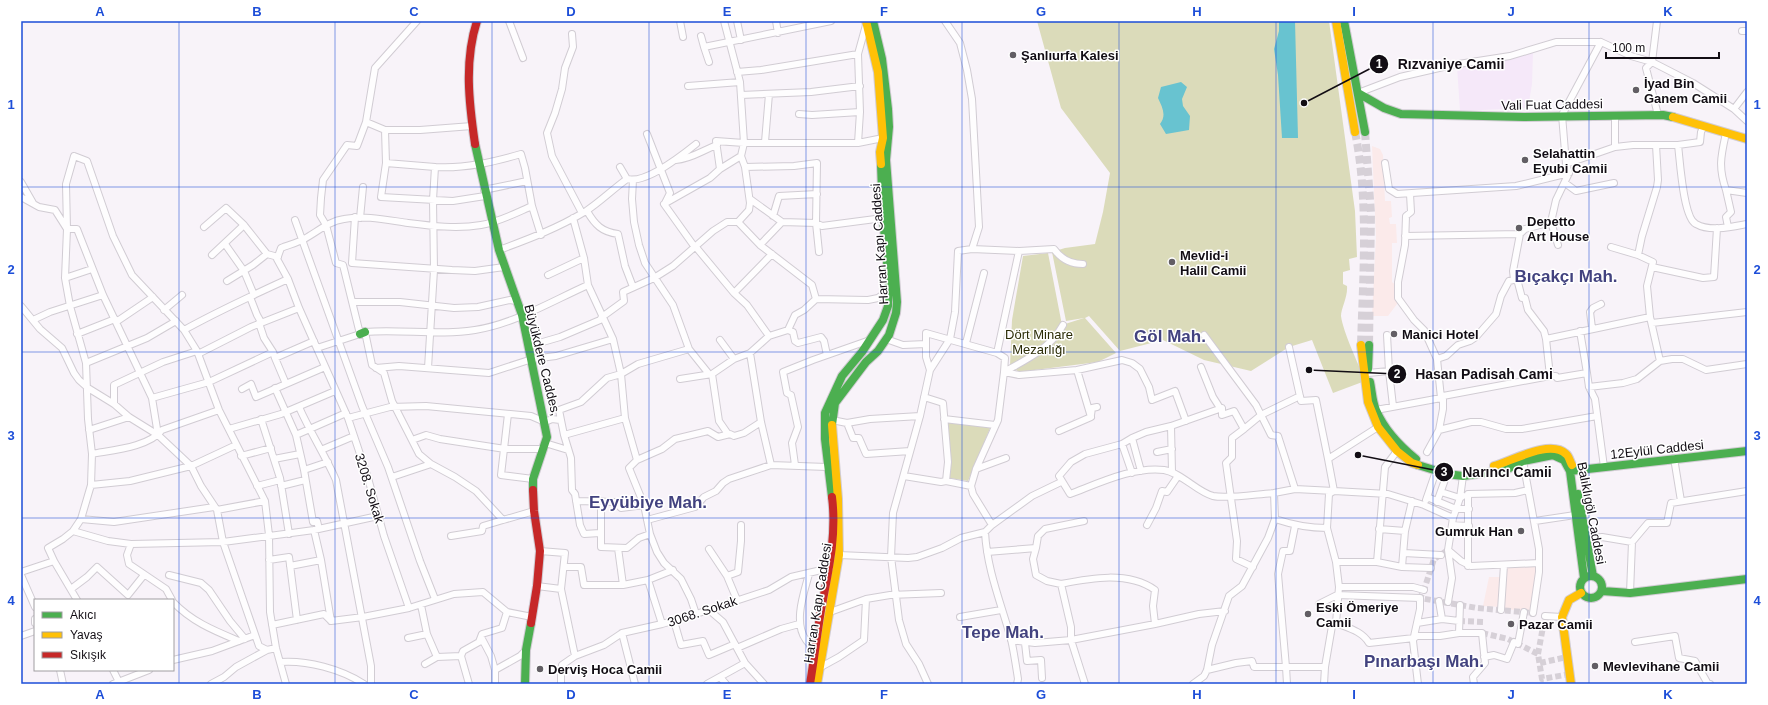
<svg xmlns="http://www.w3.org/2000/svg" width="1768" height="705" font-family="Arial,sans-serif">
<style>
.commercial{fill:#fbeaea}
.built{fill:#f5e8f9}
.green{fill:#dbdbba}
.water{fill:#68c3d0}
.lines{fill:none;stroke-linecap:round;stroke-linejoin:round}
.street-tunnel{stroke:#d6d0d7;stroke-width:6;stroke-dasharray:6 3;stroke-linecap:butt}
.secondary-tunnel{stroke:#d6d0d7;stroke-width:8;stroke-dasharray:8 4;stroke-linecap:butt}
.street-casing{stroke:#d1ccd3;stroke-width:8}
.fast-casing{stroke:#d1ccd3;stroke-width:10}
.slow-casing{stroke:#d1ccd3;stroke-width:10}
.jam-casing{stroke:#d1ccd3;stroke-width:10}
.street{stroke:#fefdfe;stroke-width:6}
.fast{stroke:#4caf50;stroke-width:8}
.slow{stroke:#ffc107;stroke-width:8}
.jam{stroke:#c62828;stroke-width:8}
.grid{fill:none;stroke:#1d4ed8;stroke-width:1;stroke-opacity:0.55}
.poi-dot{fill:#625e64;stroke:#fff;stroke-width:1.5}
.labels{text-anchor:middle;stroke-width:3;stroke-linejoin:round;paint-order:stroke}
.poi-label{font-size:13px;font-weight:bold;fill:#120d14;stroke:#fff;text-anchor:start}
.street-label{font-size:13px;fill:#120d14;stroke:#fff}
.park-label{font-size:13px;fill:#2b2c06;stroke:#fff}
.district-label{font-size:17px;font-weight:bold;fill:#42427f;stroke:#fff}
.leader{fill:none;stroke:#120d14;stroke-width:1.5}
.callout-dot{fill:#120d14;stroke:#fff;stroke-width:1.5}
.mark-label{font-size:12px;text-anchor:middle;font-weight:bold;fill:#fff}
.callout-label{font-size:14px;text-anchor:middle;font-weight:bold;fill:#120d14;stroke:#fff;stroke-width:3;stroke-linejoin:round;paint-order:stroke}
.neatline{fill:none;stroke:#1d4ed8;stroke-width:1.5}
.grid-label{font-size:13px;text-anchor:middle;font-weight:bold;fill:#1d4ed8}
</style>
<rect width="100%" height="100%" fill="#f8f3f9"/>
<path class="commercial" d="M1372,146L1380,149L1383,155L1385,201H1391L1392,217L1389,218L1390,224H1396L1397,243H1392V282L1400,289V300L1388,316H1372L1376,237Z
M1538,563L1532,611L1502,609L1505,567Z
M1489,577H1502L1501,607L1483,606Z"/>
<path class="built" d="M1533,53L1532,84L1528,108L1460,111L1457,66Z"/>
<path class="green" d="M1037,21H1329L1355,211L1357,257L1349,259L1350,270L1343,272V284L1347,286C1348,297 1341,308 1341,316C1343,332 1359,365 1365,381L1333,393L1312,340L1289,347L1251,371L1204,360L1163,340L1120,351L1089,316L1085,318L1116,353L1098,362L1019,372L1010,366L1012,320L1023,256L1048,253L1062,325L1084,318L1066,321L1052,252L1065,248L1095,244L1103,212L1110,173L1061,108Z
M946,421L991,426L968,481L949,478Z"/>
<path class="water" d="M1279,21H1295L1298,138H1282L1278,75L1274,49L1279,31Z
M1181,82L1187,87L1182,99L1183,106L1190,116L1189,130L1166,134L1160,124C1167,115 1162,107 1158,98L1161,87Z"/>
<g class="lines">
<path class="street-tunnel" d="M1448,550L1434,559L1424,590L1420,598L1477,608L1533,613
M1459,621L1485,622
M1482,633L1508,639L1538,654L1542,679L1570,674
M1538,654L1545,616
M1540,663L1567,657"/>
<path class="secondary-tunnel" d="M1355,132C1369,200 1363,276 1361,345
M1365,132L1371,213L1369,345"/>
<defs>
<path id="street" d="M509,21L523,58
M680,21L683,37
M737,21L741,40
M776,21L778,33
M945,21L960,43L967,70L972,99L979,227L972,249
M1657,21L1652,62L1646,68L1658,115
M1742,31H1747
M572,34L573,47L565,68L562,89L555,113L547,133L552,156L582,213
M701,36L704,47
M709,62L704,47L831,21
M737,72L761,70L858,54
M688,86L740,82
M1358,93L1400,77L1452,65L1510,56L1556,42H1601L1631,56L1652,62L1693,83L1734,109L1747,121
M741,95L811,92L860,86
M1734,109L1747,92
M799,114L812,115L860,112
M366,122L385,130H420L472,126
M385,130L386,163
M1726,133C1721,156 1718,167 1726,190L1747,193
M647,134L670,193L665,203
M765,142L769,94
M858,143L860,112L858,54L866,25
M1656,145L1658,180L1657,187L1642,236L1638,255L1653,262L1647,286L1650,317L1660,361
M1678,145C1680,160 1683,218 1696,224C1710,232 1731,227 1747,224
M1615,147V116
M676,160C691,159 703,150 717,145
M1385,163L1389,189L1397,194L1516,186L1569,173L1566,164L1562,115L1601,42
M1566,164L1615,147L1633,145H1678L1700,142L1701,132L1704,126
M435,167L386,163L381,197L453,201L485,196
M620,167L627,179C646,184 681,156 696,144
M745,167L794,166L817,163L816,223L819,252
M720,169L716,141L744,143H858L883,138
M633,180L632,199L634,222L639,245L645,263L673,305L689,349L709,374
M21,182L33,203
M1565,183L1576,191L1614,183
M484,190L527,181
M1726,190L1731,212L1726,217L1728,227
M21,197L39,207L55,210L67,229H77L103,295L152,398L158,435
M750,199L782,222L816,223L822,226L883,218
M664,204L710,178L720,169L741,156
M664,204L694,246
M587,211C595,225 602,232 618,234L625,266L633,287
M773,216L779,196L817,194
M355,217L352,263L452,270L475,271L504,267
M360,218L363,187
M573,218L584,258L588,285L613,339L621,374L625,418L637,460
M295,220L362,406L388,467L420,561L435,599
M738,222L760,245L812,285L816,299L868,300L878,298L889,290
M1551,222L1558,245
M204,227L226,208L244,225
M1405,236L1520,234L1525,229L1551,222L1556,200L1569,173
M225,244L244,271L254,295
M760,245L782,222
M695,246L734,293L747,305L769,336
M1611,247L1638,255
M499,250C529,239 558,228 586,211C600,202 613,189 627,179
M1019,251L997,353L1005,358L1004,372L1019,375L1077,370L1122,360L1132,363L1140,369L1149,387L1152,400L1175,391L1186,421
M212,255L244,225L267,254L278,257
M1652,267L1703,278L1714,277L1717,228
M548,275L584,258
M65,278L92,269
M1514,280L1513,271L1520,234
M227,281L253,265L267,254
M734,293L772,254
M250,297L257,315L261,322
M353,302H400L454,308L478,307L510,300L516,301
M21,306L40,329L62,348L74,373L79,380L88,388L114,404L129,417L158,435L191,466L201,486L217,510L223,542L259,646L267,650L276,648
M164,310L182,295
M33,320L50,312L103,295
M116,322L153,297
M259,323L264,338L273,352
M1652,323L1747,312
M1592,328L1590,312L1593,308L1601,304
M184,330C218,311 253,295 288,279
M788,330L795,315L804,310L816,299
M1580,331L1587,373
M77,334L115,319
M1204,335L1256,405L1271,435L1278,436L1295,489
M886,339L903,345L926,344
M720,340L734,359
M966,343L984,273
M529,346L560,337L600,320L602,317L624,301L623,292L654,278L673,266L713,231L727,222H738L749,210L750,203L745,167L741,156L744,143L740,82L724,21
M1289,347L1301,401L1316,400L1328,459
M317,348L360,334L343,265L336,263L326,225L320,215L321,198L323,180L347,145L357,146L366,122L375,68L417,21
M750,353L761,422L771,465
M198,354L251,327L299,308
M275,358L286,384
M1437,359L1446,356L1458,345L1470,341L1476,337L1496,314L1501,296L1509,281L1517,279L1522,298H1525L1528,310L1544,331L1546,339
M86,363L147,338L176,321
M1201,367L1213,397L1220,408
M376,368L399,366L489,373L532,359L556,356L613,339
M428,368L434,270L433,200L435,167C464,169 493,162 521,154L525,168L532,206
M930,370L950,339L955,312L958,251L972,249L1019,251L1054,249C1061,259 1071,264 1083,264
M1077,370L1091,417
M1389,371L1393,406
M1368,373L1389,371L1387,335
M712,374L719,421L728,434
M1550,376L1546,339L1650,317
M680,379L712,374L734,359L750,353L769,336L788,330L793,332L795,341L798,343L821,337L824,341L827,355
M1589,387L1595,399L1604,467
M275,388L296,435L304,470
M242,389L251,384L256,397L325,367
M924,397L943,403L948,462L946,481
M152,398L209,382L273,352L275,358L314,341
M1441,398L1443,396L1550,376H1556L1557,378L1587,373L1589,387L1623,383L1637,379L1660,361L1672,359H1683L1706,370L1747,364
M114,404V385L163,362L197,351
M299,407C310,432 325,455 336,480L371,666V684
M1376,410L1441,398L1437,359L1424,330L1414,320L1398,298V282L1405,245L1406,216L1411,212L1410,194
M508,414L501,475L533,479
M1091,415L1092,408L1097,407
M348,418L390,407L426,406L531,416L545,422L552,419L560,420
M261,419L280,478L289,534
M944,419L995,425
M832,420L847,423L853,438H859L866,454L910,451
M847,423L870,419L920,416
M1171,426L1172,472
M1378,427L1328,459L1334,491L1388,494L1424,505L1453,518
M229,429L281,414L335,391
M1244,429L1232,438V457L1226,463L1237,541L1236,559L1253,567
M89,430L129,417
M1439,430L1443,409V396
M1059,431L1091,417
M296,435L346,413
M564,435L625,418
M1132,438L1141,471
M412,440L426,435L440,439L505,449H543
M545,443L568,450
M1122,444L1132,473
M321,450L354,436
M1157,452L1172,449
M1427,452L1439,430L1471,422H1481L1506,429H1522L1597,416
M92,454C113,450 149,447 162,430L219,410
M241,456L271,448
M1674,458L1681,501
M274,459L300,454
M1523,461L1539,549V572L1533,613
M795,465L792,443L798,427L791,395L787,393L783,372L813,360L870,340
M976,469L1006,458
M904,476L941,482L946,481L971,486
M1463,476L1460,498L1453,518L1448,550L1461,561L1471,566L1539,563
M392,477L431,464
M91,485L130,481L191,466L236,445
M257,486L280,480
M281,486L305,480
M1334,491L1329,494L1327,528L1336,562
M1441,492L1460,498L1463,496
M1274,493L1295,489L1334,491
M1427,497L1456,509H1469
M1426,500L1436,471
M576,501L615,502L621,508L644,505
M601,501V547L627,548L639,538L650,534
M1437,502L1447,474
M217,510L265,501
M534,511L503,520L476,491L455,477L431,464L419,454L392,401L384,373L372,365L365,332C402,329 439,336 475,330C514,324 552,301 588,285
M81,519L114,522L214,507
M1275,519C1293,525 1308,528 1327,528
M647,520L695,507L704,497L716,491L723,483L729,479L771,465L827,467
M1535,521L1575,515
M992,525L973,494L971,486L976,469L998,420L1004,372C1027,359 1050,349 1063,325
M1147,525L1156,508L1162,491L1167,492L1178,476
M1452,525L1469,526
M1295,526L1290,551H1283L1278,574L1286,667H1325L1324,684
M319,529L317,521L313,522L304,470L328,462
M1379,529L1405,531
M314,530L321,560L331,621
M73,531L108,541L131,544L223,542L314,530L378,516
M985,532C987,570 1001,603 1011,639C1014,652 1016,666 1018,679L1017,684
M600,533L584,534L580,525L575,494L572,490L571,458L564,435L559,410L581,402L607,378L621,374L638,364L689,349
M451,536L482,531L483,526L503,520
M1582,539L1602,537L1632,542
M131,544L127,555L129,564L166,589L172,600
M618,548L623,585
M1036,548L1038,536L1045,529L1084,521
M709,549L727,576L737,600
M1448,550L1452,578L1448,602
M540,551L565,553L561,589L575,656
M987,552L1036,548L1033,559L1036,575L1047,581L1061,584L1071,627V640L1085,684
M1404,553L1441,555
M839,555L908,558L917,557L942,548L961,538L985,532L992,525L1032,496L1061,482
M269,560L289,557L297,620
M54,561L48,548L63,539L73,531L81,519L91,485L92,454L88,419L86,363L70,306L65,278L67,229L66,184L74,156L87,161L113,236L132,275L184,330L197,351L219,410L265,501L269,535L270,612L276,648L286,684
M1377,562L1385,467L1397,451
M290,566L321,560
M1468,566V494L1515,493L1528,490
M564,567H581L584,585H623L648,580L673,570
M1402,567L1431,568
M21,572L54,561L77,600
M809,574C804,593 793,622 806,640C808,643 812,646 815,648
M21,575L35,607
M169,575L201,583L209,590L230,621L245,639
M727,576L738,572L741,541V525
M648,580L662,624
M1061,584C1091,578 1128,571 1155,590L1153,606L1155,624
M537,586L561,589
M1339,587H1413L1424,590
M71,589L87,577L97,567L128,595L144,575
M1630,593L1632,542L1648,523H1667L1671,503L1747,491
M1439,601L1442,619
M173,602C192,622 215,631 239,641
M1319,604L1337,595L1420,598V609L1413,641L1418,684
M421,605L427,634L437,657L461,656L463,651L479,642L482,634L502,628L507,612
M709,610L723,622L745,663L764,684
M1501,610L1504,565
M830,612L866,599L890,595L941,593
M696,614L691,599L681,579L664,563L657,552L650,534L644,505L629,468L637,460L662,449L675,439L708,431L718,437L730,434L734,436L744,433L761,422
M1545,616L1562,617
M532,617L507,612L483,592L454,594L409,608L384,536L368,478L348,418L299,308L288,279L277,259L281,248C288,245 297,243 304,239C317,232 329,221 344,219C365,215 387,220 408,223C432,226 457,229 481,225C499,222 516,213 532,206L541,235
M960,617L1001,610
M35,619V623
M674,621L681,645L703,641L709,655L735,644
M1336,623L1339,587L1336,562H1377L1402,567L1405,531L1412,501
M1417,623L1442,619L1459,621
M272,625L324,614L331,621L363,617L409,608
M622,633L635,684
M1459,633L1460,605
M21,636L35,631
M481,637L491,656L495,670
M408,638L427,634
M1011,640L1035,643L1071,640L1155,624L1199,614L1225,611
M1635,642L1675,636L1679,658L1695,661L1708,684H1710
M1025,643L1027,661L1041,660L1042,678
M1518,644L1524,612
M737,648L781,629L799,624
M461,656L469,684
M1484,657L1494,655L1507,659L1514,642
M173,660L212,651L255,635
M280,662C307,660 341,669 364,684
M425,664L437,657
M1325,667L1332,626L1336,623C1348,628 1362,631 1369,643L1414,638L1417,636H1440L1459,633H1482L1485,663L1473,677L1474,684
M819,668L839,657L864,640L866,599
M60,670L63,684
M113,670L119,682
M1207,670L1236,663L1252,661L1254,667H1286L1287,684
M720,677L726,684
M113,684L149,670
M211,684L224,677L236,667L267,650
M495,684V670L520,656L526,650
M561,684V671L562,665L575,656L604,645L622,633L662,624L696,614L769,590L791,577L830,568
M707,684L745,663
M928,684L919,664L906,644L899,620L891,557L893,513L920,416L930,370L926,357V333L997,353
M1193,684L1204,676L1207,670L1212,645L1229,596L1242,586L1268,538L1275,519L1274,493C1257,494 1228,499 1213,496C1197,492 1182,473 1164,470C1134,466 1097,484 1070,494L1059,476L1071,462L1085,454L1122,444L1132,438L1146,432L1171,426L1222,408V415L1234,411L1244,429L1261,415L1300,396"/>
<path id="fast" d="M1344,21L1365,132
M1358,93L1384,108L1401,114L1524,117L1663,115L1673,117
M475,144L499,250L522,315L547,437L533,479V490
M360,334L365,332
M1368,369L1369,345
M1370,382C1372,391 1372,401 1376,410C1384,429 1400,446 1416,459
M832,425L835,403L866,362L878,351L889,335L896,313L897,302L886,160L889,127L888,109L882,59L873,21
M1418,465L1447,474L1463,476L1506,470L1523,461L1553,455L1564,460L1570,471L1584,578
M1570,471L1747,451
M1578,494L1593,576
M832,497L825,439V413L842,376L862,352L883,320L888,306L889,284L883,218L881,164
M1580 587a11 11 0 1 1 22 0a11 11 0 1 1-22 0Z
M1602,591L1630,593L1747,579
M525,684L526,650L531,623"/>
<path id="slow" d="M866,21L878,72L883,138L880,152L881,164
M1336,21L1355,132
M1673,117L1747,139
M1361,345L1368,402L1378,427L1397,451L1412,463L1418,465
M1494,466C1512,461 1550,439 1566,454C1569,456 1570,462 1572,465
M817,684L839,555L838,499L832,425
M1571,684L1562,617L1569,600L1581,593"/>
<path id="jam" d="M475,144C469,103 464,61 477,21
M531,623L537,586L540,551L534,511L533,490
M810,684C814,660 817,635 821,610C828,573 837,536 832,497"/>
</defs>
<use href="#street" class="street-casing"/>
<use href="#fast" class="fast-casing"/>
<use href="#slow" class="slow-casing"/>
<use href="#jam" class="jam-casing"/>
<use href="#street" class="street"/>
<use href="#fast" class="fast"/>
<use href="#slow" class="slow"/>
<use href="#jam" class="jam"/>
</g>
<path class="grid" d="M179,21V684M335,21V684M492,21V684M649,21V684M806,21V684M962,21V684M1119,21V684M1276,21V684M1433,21V684M1589,21V684M21,187H1747M21,352H1747M21,518H1747"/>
<g class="poi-dot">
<circle cx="1013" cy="55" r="4"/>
<circle cx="1636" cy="90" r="4"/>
<circle cx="1525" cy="160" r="4"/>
<circle cx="1519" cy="228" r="4"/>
<circle cx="1172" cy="262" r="4"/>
<circle cx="1394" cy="334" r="4"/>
<circle cx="1521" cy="531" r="4"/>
<circle cx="1308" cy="614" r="4"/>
<circle cx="1511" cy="624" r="4"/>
<circle cx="1595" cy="666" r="4"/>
<circle cx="540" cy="669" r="4"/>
</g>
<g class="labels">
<g class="poi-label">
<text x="1021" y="60">Şanlıurfa Kalesi</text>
<text x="1644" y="88">İyad Bin<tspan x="1644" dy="15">Ganem Camii</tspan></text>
<text x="1533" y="158">Selahattin<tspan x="1533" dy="15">Eyubi Camii</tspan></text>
<text x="1527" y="226">Depetto<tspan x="1527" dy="15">Art House</tspan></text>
<text x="1180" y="260">Mevlid-i<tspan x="1180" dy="15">Halil Camii</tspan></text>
<text x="1402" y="339">Manici Hotel</text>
<text x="1513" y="536" text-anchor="end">Gumruk Han</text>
<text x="1316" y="612">Eski Ömeriye<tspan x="1316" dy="15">Camii</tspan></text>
<text x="1519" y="629">Pazar Camii</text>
<text x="1603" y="671">Mevlevihane Camii</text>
<text x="548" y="674">Derviş Hoca Camii</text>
</g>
<g class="street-label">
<text transform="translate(1552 104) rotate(-1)" y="5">Vali Fuat Caddesi</text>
<text transform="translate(879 244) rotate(-94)" y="5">Harran Kapı Caddesi</text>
<text transform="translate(543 360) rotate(76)" y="5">Büyükdere Caddes,</text>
<text transform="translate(1657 449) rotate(-6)" y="5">12Eylül Caddesi</text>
<text transform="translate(370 488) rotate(73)" y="5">3208. Sokak</text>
<text transform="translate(1592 513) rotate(79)" y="5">Balıklıgöl Caddesi</text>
<text transform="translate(817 603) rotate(-81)" y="5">Harran Kapı Caddesi</text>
<text transform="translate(702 611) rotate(-18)" y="5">3068. Sokak</text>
</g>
<g class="park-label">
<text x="1039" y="339">Dört Minare<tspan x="1039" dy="15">Mezarlığı</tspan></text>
</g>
<g class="district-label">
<text x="1566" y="282">Bıçakçı Mah.</text>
<text x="1170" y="342">Göl Mah.</text>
<text x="648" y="508">Eyyübiye Mah.</text>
<text x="1003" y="638">Tepe Mah.</text>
<text x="1424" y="667">Pınarbaşı Mah.</text>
</g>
</g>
<path class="leader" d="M1304 103L1379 64M1309 370L1397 374M1358 455L1444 472"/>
<g class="callout-dot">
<circle cx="1304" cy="103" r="4"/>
<circle cx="1309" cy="370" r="4"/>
<circle cx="1358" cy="455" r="4"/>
<circle cx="1379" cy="64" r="10"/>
<circle cx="1397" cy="374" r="10"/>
<circle cx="1444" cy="472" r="10"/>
</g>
<g class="mark-label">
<text x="1379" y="68">1</text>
<text x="1397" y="378">2</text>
<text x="1444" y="476">3</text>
</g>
<g class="callout-label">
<text x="1451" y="69">Rızvaniye Camii</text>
<text x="1484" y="379">Hasan Padisah Cami</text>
<text x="1507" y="477">Narıncı Camii</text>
</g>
<rect width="1768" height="705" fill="none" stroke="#ffffff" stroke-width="44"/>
<rect x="34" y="599" width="140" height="72" fill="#ffffff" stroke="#a09ea1"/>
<rect x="42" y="612" width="20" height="6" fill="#4caf50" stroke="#a09ea1"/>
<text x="70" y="619" font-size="12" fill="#120d14">Akıcı</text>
<rect x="42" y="632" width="20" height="6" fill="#ffc107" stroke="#a09ea1"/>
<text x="70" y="639" font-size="12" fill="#120d14">Yavaş</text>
<rect x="42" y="652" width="20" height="6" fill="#c62828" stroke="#a09ea1"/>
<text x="70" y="659" font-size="12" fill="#120d14">Sıkışık</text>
<path d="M1606 52v6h113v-6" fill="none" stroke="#120d14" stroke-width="2"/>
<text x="1612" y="52" font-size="12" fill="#120d14" stroke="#ffffff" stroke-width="3" paint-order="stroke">100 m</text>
<rect x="22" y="22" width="1724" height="661" class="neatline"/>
<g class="grid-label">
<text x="100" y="16">A</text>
<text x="257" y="16">B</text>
<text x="414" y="16">C</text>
<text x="571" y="16">D</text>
<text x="727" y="16">E</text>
<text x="884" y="16">F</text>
<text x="1041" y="16">G</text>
<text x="1197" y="16">H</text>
<text x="1354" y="16">I</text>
<text x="1511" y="16">J</text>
<text x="1668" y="16">K</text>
<text x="11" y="109">1</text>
<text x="1757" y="109">1</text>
<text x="11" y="274">2</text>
<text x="1757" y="274">2</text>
<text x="11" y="440">3</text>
<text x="1757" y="440">3</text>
<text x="11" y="605">4</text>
<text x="1757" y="605">4</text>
<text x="100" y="699">A</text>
<text x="257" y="699">B</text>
<text x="414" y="699">C</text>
<text x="571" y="699">D</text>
<text x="727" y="699">E</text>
<text x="884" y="699">F</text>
<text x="1041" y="699">G</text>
<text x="1197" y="699">H</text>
<text x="1354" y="699">I</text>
<text x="1511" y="699">J</text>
<text x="1668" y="699">K</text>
</g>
</svg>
